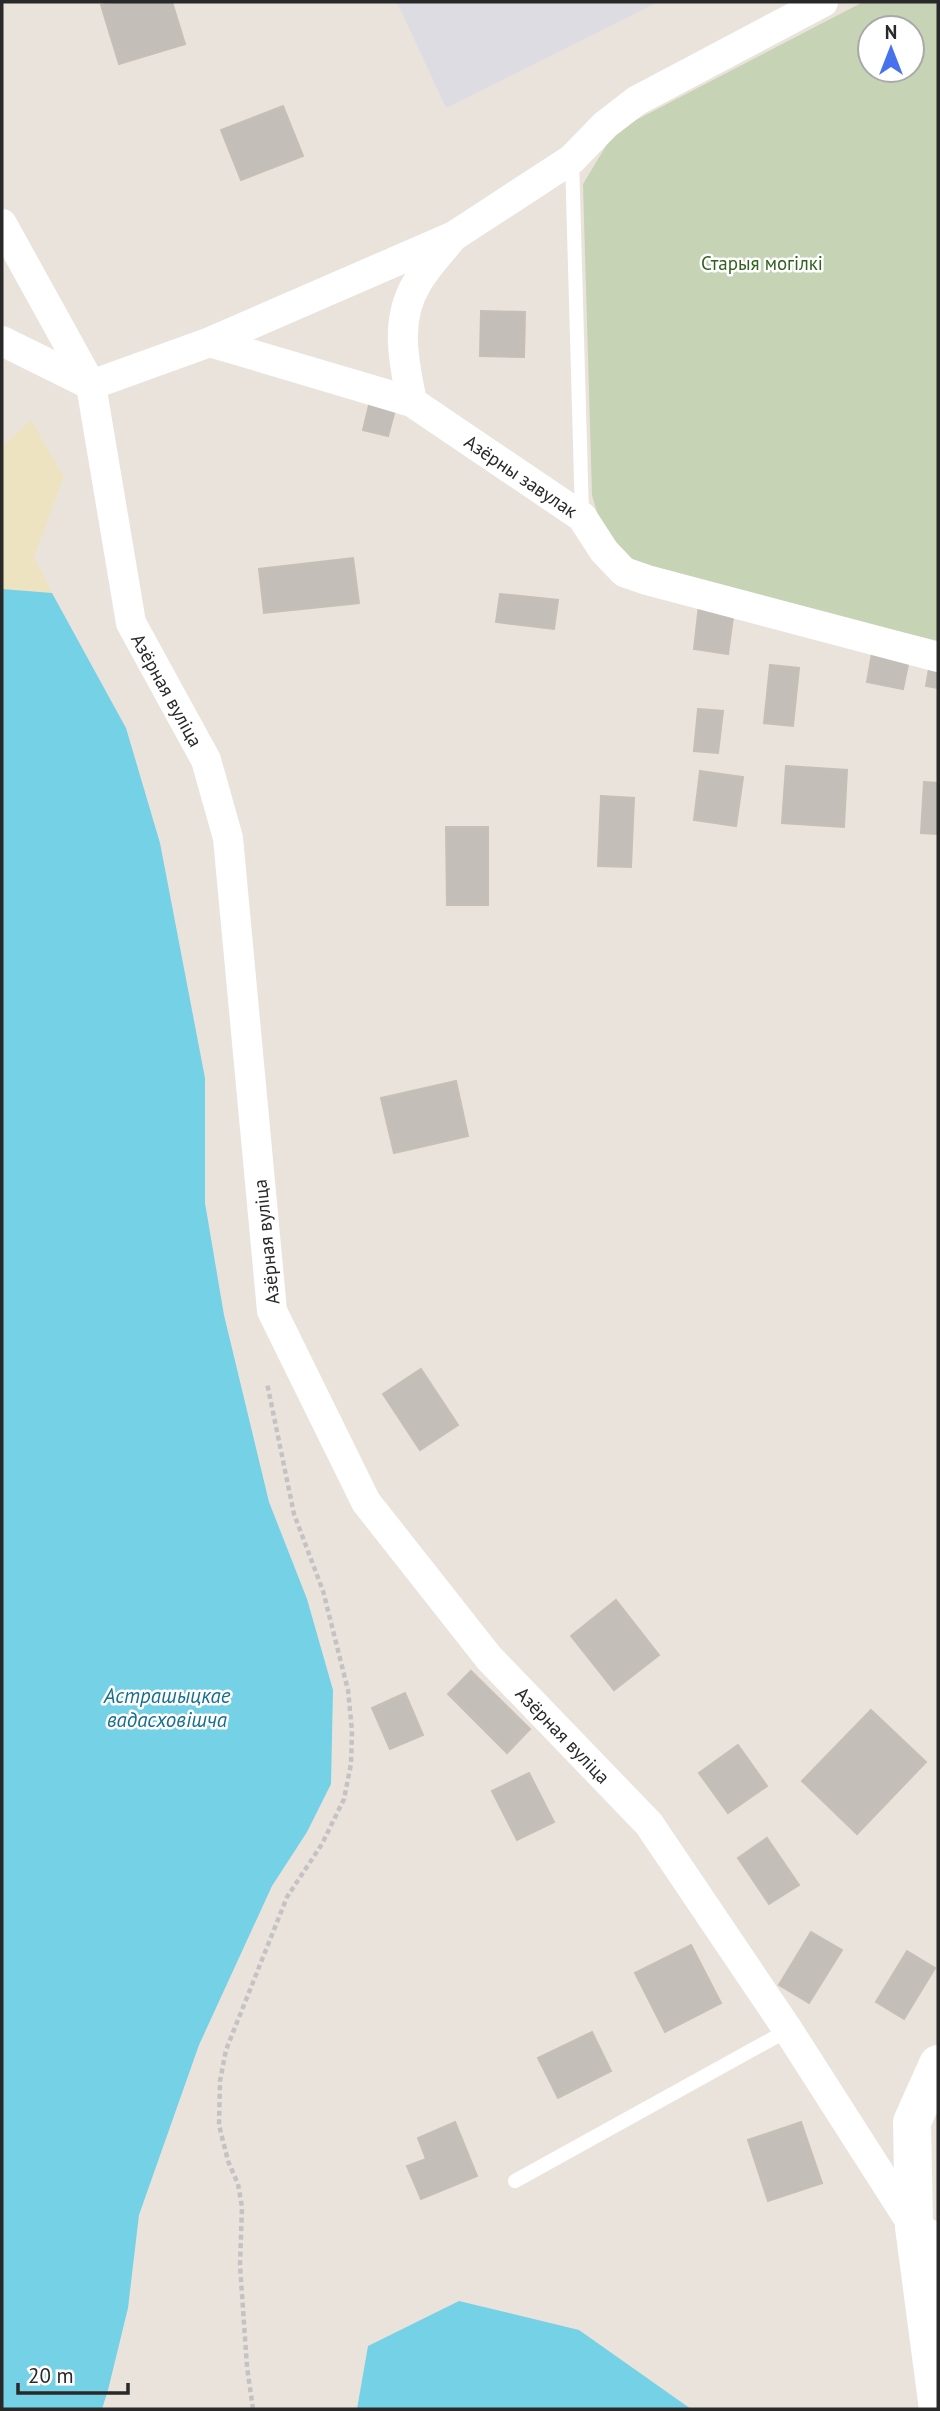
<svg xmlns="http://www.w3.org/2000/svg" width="940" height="2411" font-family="'PT Sans',sans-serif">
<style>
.industrial{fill:#dedce3}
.sand{fill:#eee3c1}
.cemetery{fill:#c6d3b4;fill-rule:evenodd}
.water{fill:#75d1e6}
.building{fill:#c3beb7;stroke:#c6bfb6;stroke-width:2}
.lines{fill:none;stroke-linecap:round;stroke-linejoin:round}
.path{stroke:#c3c3c3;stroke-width:4.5;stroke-dasharray:5 3.5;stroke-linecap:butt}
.lane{stroke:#fff;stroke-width:14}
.street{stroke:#fff;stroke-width:30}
.secondary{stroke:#fff;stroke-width:38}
.labels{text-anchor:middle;stroke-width:5;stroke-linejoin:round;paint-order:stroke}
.park-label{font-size:19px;fill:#31611e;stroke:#fff}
.street-label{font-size:19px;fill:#292929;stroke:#fff}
.water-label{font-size:21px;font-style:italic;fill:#166f90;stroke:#fff}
</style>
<rect width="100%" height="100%" fill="#eae3dc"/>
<path class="industrial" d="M397,2H658L446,108Z"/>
<path class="sand" d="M31,420L64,477L34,557L52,593L2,589V447Z"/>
<path class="cemetery" d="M863,2H938V641L632,566L604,537L592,495L583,184L615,131ZM870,28H912V70H870Z"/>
<path class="water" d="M2,589L52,593L126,728L160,843L205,1078V1203L224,1315L269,1502L307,1599L333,1690L331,1784L307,1832L272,1886L199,2045L139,2215L128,2308L108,2390L102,2409H2Z
M459,2301L579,2330L691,2409H357L368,2346Z"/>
<path class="building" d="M113,2H172L185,44L119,64L101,5Z
M283,106L303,156L241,180L221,130Z
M481,311L525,312L524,357L480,356Z
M372,393L398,399L388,436L363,430Z
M353,558L359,603L264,613L259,569Z
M500,594L558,600L554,629L496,622Z
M699,605L734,610L728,654L694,649Z
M874,642L911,650L903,689L867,682Z
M932,652L938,653V688L926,686Z
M770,665L799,668L793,726L764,723Z
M698,709L723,711L718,753L694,751Z
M786,766L847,770L844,827L782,823Z
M700,771L743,777L736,826L694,820Z
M924,782L938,783V834L921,833Z
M601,796L634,798L631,867L598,866Z
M446,827H488V905H447Z
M456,1081L468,1136L394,1153L381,1098Z
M421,1369L458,1425L420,1450L383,1394Z
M616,1600L659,1655L614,1690L571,1636Z
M471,1671L530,1729L507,1753L448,1694Z
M405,1693L423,1735L390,1749L372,1708Z
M871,1710L926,1762L857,1834L802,1781Z
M738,1745L767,1786L728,1813L699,1773Z
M529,1773L554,1822L517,1840L492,1791Z
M767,1838L799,1885L769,1904L738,1858Z
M811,1932L842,1950L809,2003L779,1985Z
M691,1945L721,2003L665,2032L635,1973Z
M907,1951L935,1968L904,2019L876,2002Z
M592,2032L611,2071L558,2098L538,2058Z
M455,2122L477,2176L421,2199L407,2166L426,2159L418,2138Z
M801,2122L822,2183L768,2201L748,2140Z"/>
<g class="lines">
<path class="path" d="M253,2409L247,2367L240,2265L242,2207L238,2184L228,2161L219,2125L220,2081L226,2050L287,1897L322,1844L344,1799L351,1764L352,1731L348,1690L323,1591L294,1514L267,1383"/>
<path class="lane" d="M572,159L582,516
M515,2181L788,2030"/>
<path class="street" d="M2,224L91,385L131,623L206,760L228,838L272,1311L366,1502L489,1658L649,1824L788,2030L914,2227L938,2238
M2,341L91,385L210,342L454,236L572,159L605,125L636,101L823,2
M210,342L412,402L582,517L604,551L624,572L647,580L938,657
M412,402C404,362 394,321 417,283C426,267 440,253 451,239"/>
<path class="secondary" d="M938,2409L914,2227L912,2122L938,2064"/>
</g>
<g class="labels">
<g class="park-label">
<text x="762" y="270">Старыя могілкі</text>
</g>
<g class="street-label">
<text transform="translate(521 476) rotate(34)" y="7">Азёрны завулак</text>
<text transform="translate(167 690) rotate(61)" y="7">Азёрная вуліца</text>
<text transform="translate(266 1242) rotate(-96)" y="7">Азёрная вуліца</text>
<text transform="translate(563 1735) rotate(46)" y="7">Азёрная вуліца</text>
</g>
<g class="water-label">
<text x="167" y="1703">Астрашыцкае<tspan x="167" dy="24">вадасховішча</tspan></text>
</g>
</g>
<rect width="940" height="2411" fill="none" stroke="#292929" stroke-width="7"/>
<g transform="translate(891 49)"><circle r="33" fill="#ffffff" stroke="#a9a9a9" stroke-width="2"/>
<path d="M0-5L12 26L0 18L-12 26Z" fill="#4672ed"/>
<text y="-10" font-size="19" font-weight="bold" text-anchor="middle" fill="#292929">N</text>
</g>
<path d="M18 2383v10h110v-10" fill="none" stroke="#292929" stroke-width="3.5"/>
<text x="28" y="2383" font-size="21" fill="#292929" stroke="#ffffff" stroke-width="5" paint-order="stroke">20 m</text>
</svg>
